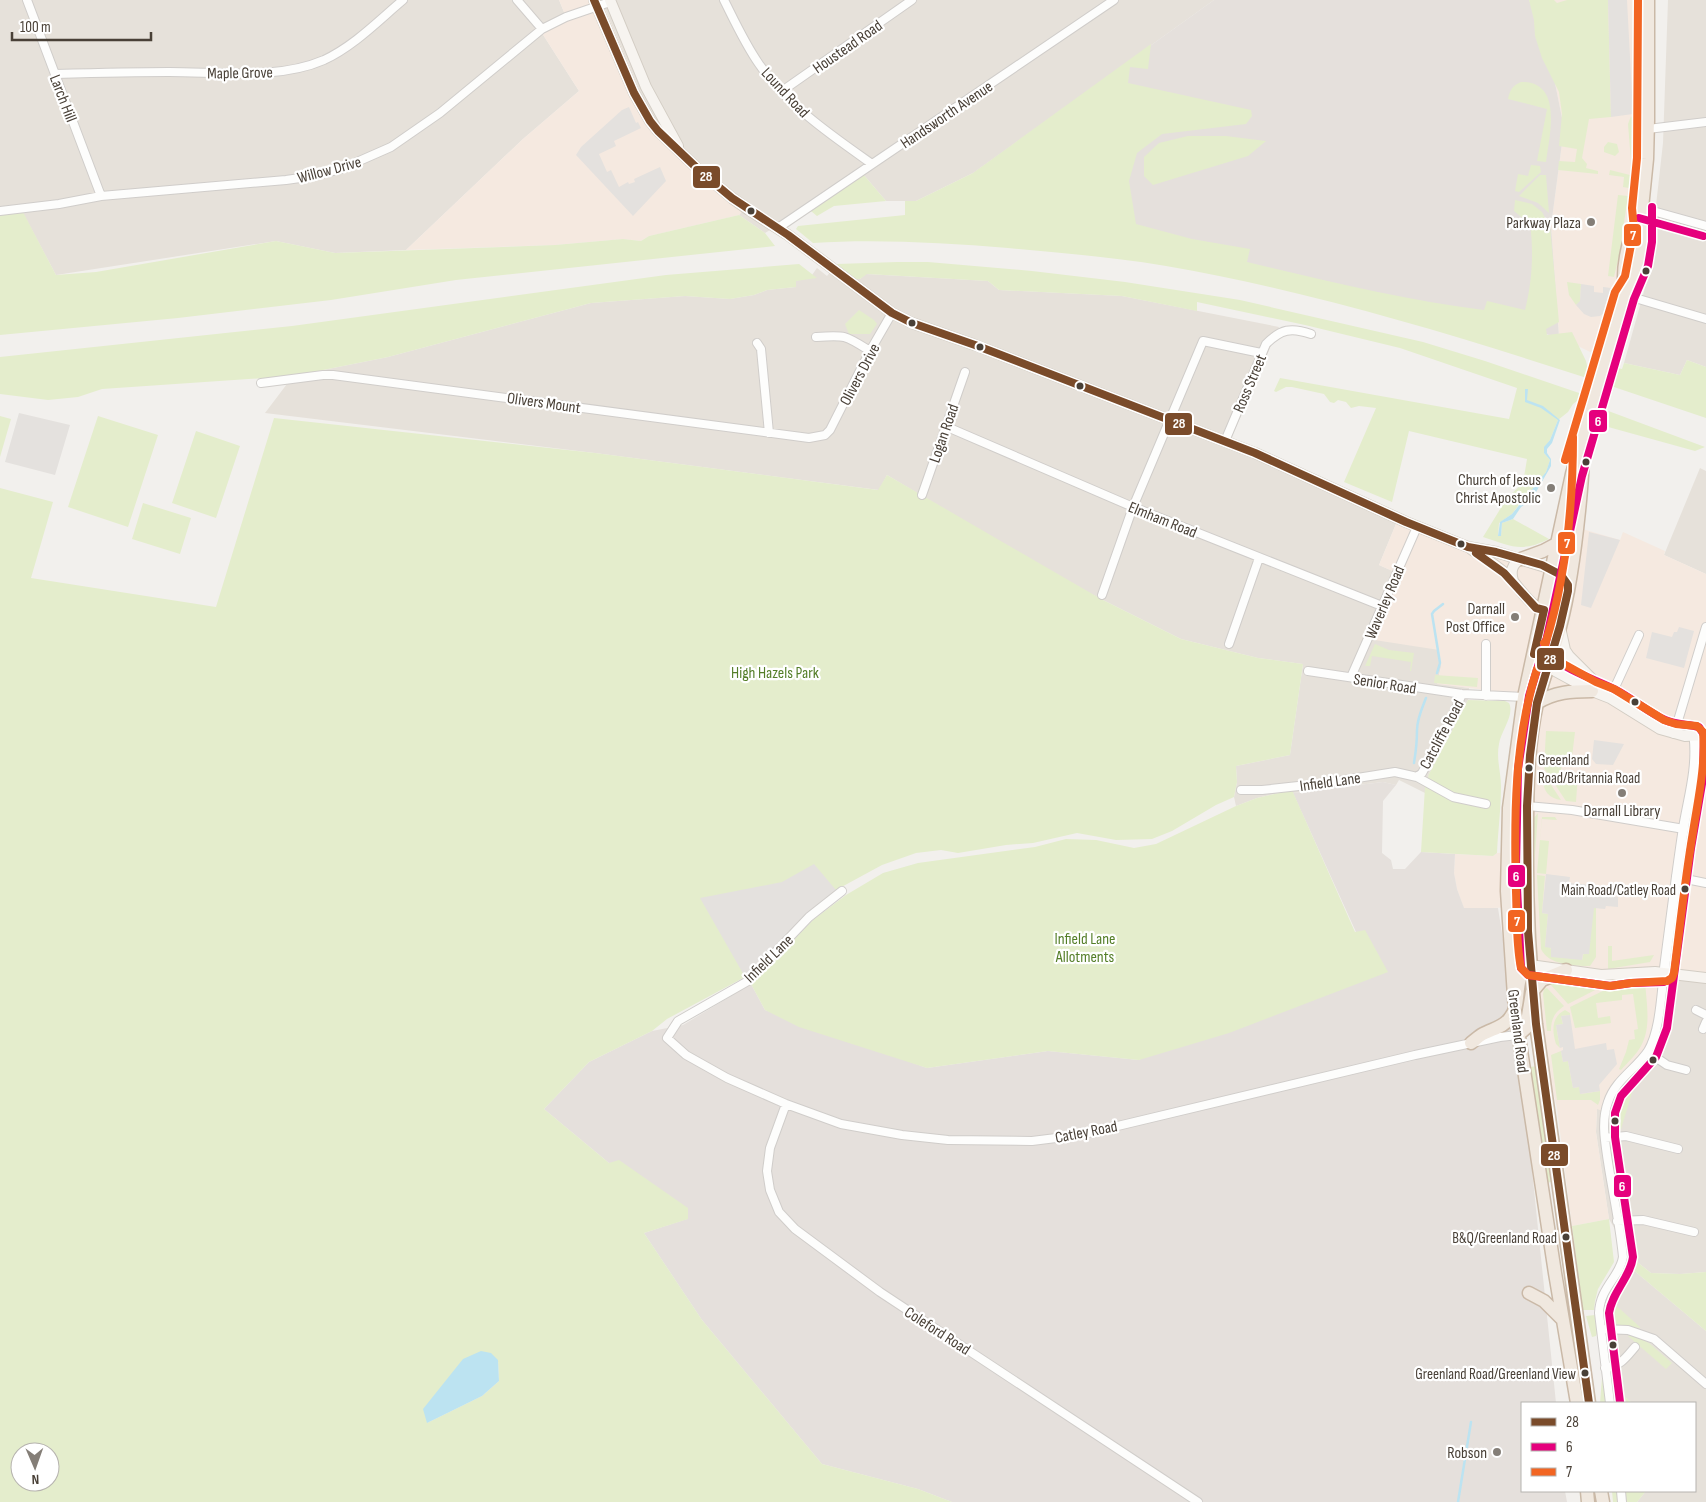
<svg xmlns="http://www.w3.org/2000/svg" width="1706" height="1502" font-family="'Sofia Sans Condensed',sans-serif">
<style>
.residential{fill:#e6e1da}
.commercial{fill:#f5e9e0}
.industrial{fill:#e5e0dc}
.green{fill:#e4edcc;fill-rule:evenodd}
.parking{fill:#e4e1de}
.water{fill:#bce3f1}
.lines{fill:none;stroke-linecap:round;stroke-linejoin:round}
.stream{stroke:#bce3f1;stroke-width:2.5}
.minor-casing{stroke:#d0cdca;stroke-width:10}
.tertiary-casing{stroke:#d0cdca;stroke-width:11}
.secondary-casing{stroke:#d3cdc4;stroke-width:12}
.trunk-casing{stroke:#cab9a7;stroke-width:15}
.minor{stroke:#fdfdfc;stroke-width:8}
.tertiary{stroke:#fdfdfc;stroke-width:9}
.secondary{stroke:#f7f4f0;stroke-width:10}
.trunk{stroke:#f0e8df;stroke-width:12}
.bus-1-casing{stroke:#fff;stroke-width:11}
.bus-2-casing{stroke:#fff;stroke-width:11}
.bus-3-casing{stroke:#fff;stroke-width:11}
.bus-1{stroke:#7a4b2a;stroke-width:8}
.bus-2{stroke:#e5007d;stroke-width:8}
.bus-3{stroke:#f26522;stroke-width:8}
.bus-dot{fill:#494037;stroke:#fff;stroke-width:2}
.poi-dot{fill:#847e77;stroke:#fff;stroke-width:2}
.labels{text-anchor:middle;stroke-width:4.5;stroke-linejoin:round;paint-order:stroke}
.bus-label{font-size:15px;fill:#494037;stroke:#fff;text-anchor:end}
.street-label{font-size:16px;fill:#494037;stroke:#fff}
.poi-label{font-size:16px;fill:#494037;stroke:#fff;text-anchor:end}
.park-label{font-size:16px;fill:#547e28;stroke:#fff}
.line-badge{stroke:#fff;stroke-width:2}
.badge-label{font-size:14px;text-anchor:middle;font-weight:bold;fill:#fff}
</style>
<rect width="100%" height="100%" fill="#f2f0ed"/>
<path class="residential" d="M0,0H559L566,17L540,30L579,91L523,139L406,250L335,253L276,241L56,275L23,213L0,215Z
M601,0H1214L973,173L916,201H886L863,174L765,233L739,215L745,208L664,133L644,101Z
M1668,0H1706V367L1687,360L1680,375L1624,363L1648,277L1663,143Z
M837,264L856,279H860L866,274L988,281L999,290L1122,296L1279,327L1231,439L1398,519L1379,565L1397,573L1439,650L1441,667L1437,683L1469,688L1468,700L1429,774L1425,793L1399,780L1396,785L1383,782L1293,793L1291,790L1257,798L1236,806L1234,797L1237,782L1236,766L1290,755L1303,664L1258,658L1181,639L1101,599L1066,581L887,475L879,490L595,453L265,413L293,376L388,357L591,303L685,296L730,299L754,295L767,290L796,287V281L812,275L817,268L827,276Z
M1700,468L1706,471V574L1664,555Z
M1664,972L1706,978V1272L1680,1274L1651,1273L1631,1257L1609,1219L1596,1132L1597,1109Z
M1631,1268L1706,1331V1502H1637L1646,1491H1695V1403H1632L1617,1390L1612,1378V1299L1630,1275Z"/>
<path class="commercial" d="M559,0H601L644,101L664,133L745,208L739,215L649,236L641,241L623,239L555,245L406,250L523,139L579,91L540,30L566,17Z
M1529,0H1643L1651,219L1607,360L1559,337L1551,226L1564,128L1545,33Z
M1398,519L1557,574L1572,526L1620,540L1623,532L1665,551L1664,555L1706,574V978L1664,973L1653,1040L1619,1082L1605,1112L1597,1109L1596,1132L1609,1219L1572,1226L1557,1108L1522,960L1519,907L1464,909L1457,889L1454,873L1455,854L1493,856L1497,853L1519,852L1523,776L1534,696L1437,684L1441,667L1439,650L1368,639L1397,573L1379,565Z"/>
<path class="industrial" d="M1214,0H1529L1545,33L1564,128L1551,226L1559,337L956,207L973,173Z
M1383,782L1396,785L1383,801L1382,853L1391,860L1393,869H1405L1421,852L1455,854L1454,873L1457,889L1464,908H1498L1518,1035L1556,1403H1522V1491H1565L1567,1502H952L918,1489L822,1464L702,1320L644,1233L687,1219L609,1163L544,1109L589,1062L652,1031L683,1025L751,984L765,1010L927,1068L1048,1051L1139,1060L1356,932L1293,793Z"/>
<path class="green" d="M1529,0H1554L1557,3L1567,0H1608L1611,117L1589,119L1582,158L1587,164L1586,168L1598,171V174L1558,170L1559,161L1575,162L1577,149L1559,146L1562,114L1559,92L1542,58L1535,36L1534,20Z
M1151,44L1148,69L1130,67L1128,83L1251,110L1252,116L1246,124L1162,134L1137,153L1129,181L1136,224L1192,239L1250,249L1247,262C1326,281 1404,300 1484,310L1487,301L1525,310C1532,283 1534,252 1530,224L1514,211L1515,200L1532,204L1542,212L1550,227L1559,322L1546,329L1547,335L1572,332L1586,361L1590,379C1451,334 1310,291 1166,266C1114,257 1061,253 1008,248C943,243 878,239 813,243L796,229L798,226L905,215V201H916L973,173Z
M1521,82C1564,81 1549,137 1546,162L1537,161L1547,109L1508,99C1510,90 1512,86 1521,82Z
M1631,116L1632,118L1631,161L1628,124Z
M1188,136H1226L1266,141L1248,156L1153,185L1144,176V157L1159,143Z
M1608,142L1617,144L1619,152L1615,156L1604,152V147Z
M1531,165L1540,166L1541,172L1519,192L1515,191L1518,174L1528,176Z
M1610,170L1630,175L1629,188L1623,187L1624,177L1609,175Z
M863,174L886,201L834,206L817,216L806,207Z
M1540,175H1546L1549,213L1538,203L1519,196Z
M1618,195L1628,196L1619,256L1614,277L1608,276Z
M23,212L56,275L96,272L276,241L335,253L555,245L623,239L641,241L649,236L739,215L765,233L775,246L456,280L331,300L178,318L0,335V215Z
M897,262H928L1032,271L1125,282L1240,300L1423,342L1485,361L1585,395L1583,403L1577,401L1573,404L1568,412L1558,420L1550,440L1544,448V453L1550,460L1546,472L1531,492L1524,498L1512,514L1499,523L1498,536H1501L1502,523L1513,519L1549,539C1521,553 1511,546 1483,537L1507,498L1523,483L1527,459L1409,431L1392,502L1344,482L1376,408L1359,406L1351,408L1346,402L1338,400L1334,403L1330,402L1324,394L1292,387H1286L1276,392L1274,391L1280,378L1509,419L1517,388L1400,348L1305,325L1197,302V311L1122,296L999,290L988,281L867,274L860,279H856L837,264Z
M799,264L817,278L796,281V287L767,290L754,295L730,299L685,296L591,303L388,357L293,376L102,389L78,397L48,400L0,394V357L292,326L666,275Z
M1567,282L1581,284L1580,302L1576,305L1569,295Z
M859,310L874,320L877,324L870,334H849L845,324Z
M1687,360L1706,367V418L1608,385L1614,367L1622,369L1624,363L1680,375Z
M1603,409L1705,447L1695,451L1601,425Z
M0,416L11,419L0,457Z
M98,416L158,435L128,527L68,507Z
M274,418L595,453L878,490L887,475L1101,599L1181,639L1258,658L1303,664L1290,755L1236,766L1237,782L1234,797L1216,805L1172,831L1152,839L1116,840L1077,833L1033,843L1006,845L958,853L941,850L916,853L882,865L836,890L810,912L770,955L745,977L667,1019L652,1031L589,1062L544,1109L609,1163L619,1160L688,1208V1219L644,1233L702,1320L822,1464L918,1489L952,1502H0V488L53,502L31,578L216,607ZM498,1360L499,1381L482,1396L427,1423ZM20,1452H50V1482H20Z
M196,431L240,446L216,518L172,503Z
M143,503L191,518L180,554L132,539Z
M1375,644L1389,650L1414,653L1411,671H1410L1411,662L1372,656L1370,666H1365Z
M1435,675L1478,678L1477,687L1434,683Z
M1468,700L1505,701L1509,703C1515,715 1501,731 1499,744C1496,759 1501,772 1501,786C1501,809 1498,831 1497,853L1493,856L1421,852L1425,787L1429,774Z
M1546,731L1575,732L1572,757H1562L1561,772L1578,773L1576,802L1566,801L1544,768Z
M1544,774L1561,800C1547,798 1541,788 1544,774Z
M1292,790L1355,932L1365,930L1388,972L1229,1033L1139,1060L1048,1051L927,1068L799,1027L765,1010L751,984L813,920L846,895L883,873L918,863L1035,847L1066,839L1096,840L1134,848L1156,844L1236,806L1257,798Z
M1515,793L1523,794L1521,835L1518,852H1513Z
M1538,813L1534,868L1535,899L1533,900V819Z
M1542,817H1555L1557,820L1542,819L1540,840L1549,841L1546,874L1537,873Z
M1537,875L1545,876L1542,913L1548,914L1545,947H1550L1551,949L1582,960L1594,907L1596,908V957L1590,966C1575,966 1548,965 1541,949Z
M1513,909H1523L1524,940H1515Z
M1608,946H1612V961L1654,955L1650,962L1608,969Z
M1645,980C1646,1001 1652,1026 1641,1046C1636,1055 1628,1062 1621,1070L1619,1069L1626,1052L1629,1040L1635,1039L1634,1030L1638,1029L1633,994L1622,995V1000L1596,1003L1598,1018L1610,1016L1611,1023L1575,1028L1570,1007L1617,984Z
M1566,982L1603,986L1568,1004L1550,984Z
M1547,988L1564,1006C1554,1013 1551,1019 1551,1031H1547L1543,994L1544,989Z
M1565,1010L1570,1013V1015L1561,1016L1563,1024L1556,1025L1560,1048L1556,1044C1552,1031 1551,1017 1565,1010Z
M1561,1051L1563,1062L1568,1061L1573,1088L1579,1087L1581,1094L1600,1091V1100L1598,1105L1591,1100H1557L1551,1055Z
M1537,1066L1554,1181L1547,1183L1530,1067Z
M1631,1078L1635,1083L1621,1129L1617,1132L1610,1124C1611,1104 1619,1093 1631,1078Z
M1609,1219L1614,1262L1598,1289L1595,1301L1594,1310H1583L1572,1226Z
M1631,1257L1651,1273L1680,1274L1706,1272V1331L1631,1268Z
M1609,1299L1641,1328L1612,1324C1607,1314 1605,1310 1609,1299Z
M1595,1315L1598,1330L1596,1336L1592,1337L1586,1316Z
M1630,1334L1649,1343L1672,1363L1666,1369L1628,1336Z
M1602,1378H1612L1617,1390L1632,1403H1600Z
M1612,1491H1646L1637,1502H1613Z"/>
<path class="parking" d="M1608,0H1627L1633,114L1611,117Z
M629,107L636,123L638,122L641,128L614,141L616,146L599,154L607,172L611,170L619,187L628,182L629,184L635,182L634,179L660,167L666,181L633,216L576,155L581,147L622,110Z
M1581,284L1594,286V292L1603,293V287L1611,288L1603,314L1600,316L1591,317L1584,314L1576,305L1580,301Z
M19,413L70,425L55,475L5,462Z
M1589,532L1620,540L1591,608L1581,605Z
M1679,627L1694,631L1684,668L1646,658L1652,632L1672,637L1674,632H1677Z
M1594,740L1624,744L1613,765L1596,764L1592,759Z
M814,864L836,890L810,912L770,955L745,977L700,898L782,882Z
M1546,874L1570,877L1569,883L1605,886V896L1618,897V907L1606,906L1605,909L1594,908L1589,954H1583L1582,960L1551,957V948L1545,947L1548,914L1542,913Z
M1570,1015L1575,1049L1606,1043L1607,1050L1614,1049L1617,1064L1599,1085L1600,1091L1580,1094L1579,1087L1573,1088L1568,1061L1563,1062L1561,1051L1563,1050V1047L1560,1048L1556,1025L1563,1024L1561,1016Z"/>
<path class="water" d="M1525,389H1528L1527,400L1543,406L1560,420L1552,443L1547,449V453L1551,459V466L1532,499L1521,507L1513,519L1502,523L1501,536H1498L1500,522L1512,514L1546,472L1550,460L1544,453V447L1550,440L1558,420L1541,408L1525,402Z
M481,1351L491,1353L498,1360L499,1381L482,1396L427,1423L423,1409L463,1359Z"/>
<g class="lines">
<path class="stream" d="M1437,673L1440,663L1432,614L1434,611L1443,604
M1414,763C1416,751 1417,742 1417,730C1417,719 1422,708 1426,698
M1458,1502L1471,1422"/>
<defs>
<path id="minor" d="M27,0L101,196
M517,0L542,29
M724,0C735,22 745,44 759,64C788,106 831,135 872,164
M55,74C93,73 131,72 169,72C219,72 278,80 324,60C354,46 378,21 403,0
M782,91L912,0
M1648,129L1706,122
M1642,208L1706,226
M0,211L59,204L101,196L286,180L314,176L341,169L391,147L440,113L542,29L566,17L610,2
M778,228L1114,0
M1625,295L1706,319
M816,337C846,335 845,335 870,351
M757,343L761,349L769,433
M261,383L323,375H333L809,438L825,435L830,430L870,351L892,313
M945,426L1133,507L1382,606
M1225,441L1266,344C1281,329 1291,327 1311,334
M922,495L965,372
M1102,595L1133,507L1203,341L1261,353
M1229,644L1259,558
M1308,671L1462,694L1524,697
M1351,677L1417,527
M1486,696V644
M1610,698L1639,635
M1674,734L1706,627
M1417,777L1422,773L1449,725L1462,694
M1241,790H1262L1326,783L1395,772L1417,777L1453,797L1486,804
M1527,806L1572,810L1684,829
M1676,877L1706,883
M842,891L809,917L748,981L678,1021L667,1038L686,1055L727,1078L786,1104L841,1124L902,1135L948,1140L1032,1141L1080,1135L1415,1055L1500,1037L1518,1035
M1696,1010L1706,1015
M1703,1029L1706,1022
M1648,1052L1667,1065L1686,1070
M786,1104L770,1148L767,1171L770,1190L779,1212L795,1229L880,1292L1198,1502
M1605,1138L1626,1136L1678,1149
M1617,1221L1643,1220L1694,1232
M1601,1329L1628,1330L1654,1339L1706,1384
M1605,1368C1621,1365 1624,1360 1635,1347
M1610,1403L1599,1313C1600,1287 1620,1277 1623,1257C1620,1225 1613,1194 1608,1162C1605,1142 1601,1121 1608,1102C1615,1080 1636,1069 1648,1051C1660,1031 1661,996 1664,972
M1621,1491L1622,1502"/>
<path id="tertiary" d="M1664,972C1670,925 1676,878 1683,831C1688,799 1698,769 1694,736"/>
<path id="secondary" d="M594,0L634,93L650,121L658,131L701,172L732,198L749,210L788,235L892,313L912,323L975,345L1255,453L1406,522L1468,547L1496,552L1552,569
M610,0L646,87L678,146
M1471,549C1483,557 1496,565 1507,575C1519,586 1528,605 1544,610
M1513,581C1510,571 1512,564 1521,559
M1560,627L1565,650L1569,656L1608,695
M1548,667L1592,691L1610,698L1660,729L1685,736L1706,735
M1530,965L1601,975L1655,972L1706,978"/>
<path id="trunk" d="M1625,295C1621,266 1629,236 1641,210
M1583,451C1583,471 1581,491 1579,511C1575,550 1570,589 1560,627C1554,653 1543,677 1537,703C1528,745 1527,789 1527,831C1526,896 1529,960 1536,1024L1589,1403
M1521,559L1543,551L1558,543
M1544,610C1556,609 1561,600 1568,591L1565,580L1552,569
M1537,703C1554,692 1572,691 1592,691
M1518,1035L1526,1028L1532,992L1542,980L1566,970
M1471,1043C1475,1040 1479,1036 1483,1034C1492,1029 1504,1027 1510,1018C1523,1003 1511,978 1530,965
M1529,1293L1544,1301L1562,1319
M1577,1403L1555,1273L1515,1011L1507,891L1509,808L1524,697L1572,474L1625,295L1634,280L1644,230L1642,208L1647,159L1648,120V0
M1587,1491L1588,1502
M1601,1491L1603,1502"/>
</defs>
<use href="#minor" class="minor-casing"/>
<use href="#tertiary" class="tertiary-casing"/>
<use href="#secondary" class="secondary-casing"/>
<use href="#trunk" class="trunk-casing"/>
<use href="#minor" class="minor"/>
<use href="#tertiary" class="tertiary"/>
<use href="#secondary" class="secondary"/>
<use href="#trunk" class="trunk"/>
<defs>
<path id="bus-1" d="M594,0L634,93L650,121L658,131L701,172L732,198L788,235L892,313L912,323L975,345L1255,453L1406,522L1468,547L1496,552L1542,565L1561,575L1568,585V591L1560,626L1537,703L1530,755L1527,806L1528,931L1536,1024L1589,1403
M1476,553L1504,573L1536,608L1544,610L1534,654"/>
<path id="bus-2" d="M1639,218L1703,236
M1546,640L1529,696L1518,769L1516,868L1521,968L1528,975L1610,986L1631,983L1664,982
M1620,1402L1609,1313C1612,1292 1630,1278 1633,1257L1615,1137V1113L1621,1096L1656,1057L1667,1028L1691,848L1703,778L1704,735L1699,727C1688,724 1676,725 1665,720C1648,712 1633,699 1616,690C1596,679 1554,668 1545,646L1582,476L1634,299L1648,266L1652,242V207"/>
<path id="bus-3" d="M1565,460L1615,292L1625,276L1634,229L1632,208L1637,158L1638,0
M1544,643L1545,645C1566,578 1573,506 1573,437
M1537,669C1514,741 1514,818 1516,892C1517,917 1516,944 1521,968L1528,975L1610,986L1631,983L1667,981L1672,978L1674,973C1680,926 1685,879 1693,832C1698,799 1706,765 1703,732L1697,726L1676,724L1664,720L1614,689L1596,682L1560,662"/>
</defs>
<use href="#bus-1" class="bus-1-casing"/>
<use href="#bus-2" class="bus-2-casing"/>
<use href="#bus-3" class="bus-3-casing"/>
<use href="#bus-1" class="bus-1"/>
<use href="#bus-2" class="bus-2"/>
<use href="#bus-3" class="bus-3"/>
</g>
<g class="bus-dot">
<circle cx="751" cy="211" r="4.5"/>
<circle cx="1646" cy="271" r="4.5"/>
<circle cx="912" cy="323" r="4.5"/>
<circle cx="980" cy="347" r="4.5"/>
<circle cx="1080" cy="386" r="4.5"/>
<circle cx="1586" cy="462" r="4.5"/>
<circle cx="1461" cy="544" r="4.5"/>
<circle cx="1635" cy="702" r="4.5"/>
<circle cx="1529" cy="768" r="4.5"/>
<circle cx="1685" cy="889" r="4.5"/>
<circle cx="1653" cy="1060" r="4.5"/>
<circle cx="1615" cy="1121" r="4.5"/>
<circle cx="1566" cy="1237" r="4.5"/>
<circle cx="1613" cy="1345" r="4.5"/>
<circle cx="1585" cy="1373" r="4.5"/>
</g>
<g class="poi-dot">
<circle cx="1591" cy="222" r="5"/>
<circle cx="1551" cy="488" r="5"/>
<circle cx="1515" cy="617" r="5"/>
<circle cx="1622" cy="793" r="5"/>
<circle cx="1497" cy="1452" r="5"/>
</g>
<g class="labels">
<g class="bus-label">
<text x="1538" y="765" text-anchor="start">Greenland<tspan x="1538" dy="18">Road/Britannia Road</tspan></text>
<text x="1676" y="895">Main Road/Catley Road</text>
<text x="1557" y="1243">B&amp;Q/Greenland Road</text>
<text x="1576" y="1379">Greenland Road/Greenland View</text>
</g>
<g class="street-label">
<text transform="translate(847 46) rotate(-35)" y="6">Houstead Road</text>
<text transform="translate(240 72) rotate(-1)" y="6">Maple Grove</text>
<text transform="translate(786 92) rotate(47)" y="6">Lound Road</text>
<text transform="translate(64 98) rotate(69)" y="6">Larch Hill</text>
<text transform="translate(946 114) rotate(-34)" y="6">Handsworth Avenue</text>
<text transform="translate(329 169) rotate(-15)" y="6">Willow Drive</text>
<text transform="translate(859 374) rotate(-62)" y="6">Olivers Drive</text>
<text transform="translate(1249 383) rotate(-67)" y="6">Ross Street</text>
<text transform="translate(544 402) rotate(8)" y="6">Olivers Mount</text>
<text transform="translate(943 433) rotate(-71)" y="6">Logan Road</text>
<text transform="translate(1163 519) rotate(22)" y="6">Elmham Road</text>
<text transform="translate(1384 602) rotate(-67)" y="6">Waverley Road</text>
<text transform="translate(1385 683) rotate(9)" y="6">Senior Road</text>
<text transform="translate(1441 734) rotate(-62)" y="6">Catcliffe Road</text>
<text transform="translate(1330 781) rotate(-8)" y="6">Infield Lane</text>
<text transform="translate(768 958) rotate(-44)" y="6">Infield Lane</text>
<text transform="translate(1519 1031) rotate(83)" y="6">Greenland Road</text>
<text transform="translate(1086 1131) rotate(-11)" y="6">Catley Road</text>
<text transform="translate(938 1330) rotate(33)" y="6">Coleford Road</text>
</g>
<g class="poi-label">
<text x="1581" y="228">Parkway Plaza</text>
<text x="1541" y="485">Church of Jesus<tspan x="1541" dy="18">Christ Apostolic</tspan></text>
<text x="1505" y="614">Darnall<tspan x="1505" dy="18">Post Office</tspan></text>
<text x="1622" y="816" text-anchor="middle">Darnall Library</text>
<text x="1487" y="1458">Robson</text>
</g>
<g class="park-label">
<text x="775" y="678">High Hazels Park</text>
<text x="1085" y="944">Infield Lane<tspan x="1085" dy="18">Allotments</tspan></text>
</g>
</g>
<g class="line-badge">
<rect x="692" y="165" width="29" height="24" rx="5" fill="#7a4b2a"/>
<rect x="1623" y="223" width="19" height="24" rx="5" fill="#f26522"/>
<rect x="1588" y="409" width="20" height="24" rx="5" fill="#e5007d"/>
<rect x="1164" y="412" width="29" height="24" rx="5" fill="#7a4b2a"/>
<rect x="1557" y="531" width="19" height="24" rx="5" fill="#f26522"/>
<rect x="1536" y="647" width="29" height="24" rx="5" fill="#7a4b2a"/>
<rect x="1507" y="864" width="19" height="24" rx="5" fill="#e5007d"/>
<rect x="1507" y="909" width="19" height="24" rx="5" fill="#f26522"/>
<rect x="1540" y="1143" width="29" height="24" rx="5" fill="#7a4b2a"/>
<rect x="1613" y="1174" width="19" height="24" rx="5" fill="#e5007d"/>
</g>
<g class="badge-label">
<text x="706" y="181">28</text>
<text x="1633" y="240">7</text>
<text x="1598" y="426">6</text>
<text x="1179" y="428">28</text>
<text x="1567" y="548">7</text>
<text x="1550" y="664">28</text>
<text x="1516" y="881">6</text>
<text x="1517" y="926">7</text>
<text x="1554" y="1160">28</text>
<text x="1622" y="1191">6</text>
</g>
<rect x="1521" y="1402" width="175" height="90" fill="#ffffff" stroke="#b6b3af"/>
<rect x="1531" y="1418" width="25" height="8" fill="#7a4b2a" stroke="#b6b3af"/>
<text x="1566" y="1427" font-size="15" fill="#494037">28</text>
<rect x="1531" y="1443" width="25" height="8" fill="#e5007d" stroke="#b6b3af"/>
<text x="1566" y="1452" font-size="15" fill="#494037">6</text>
<rect x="1531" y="1468" width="25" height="8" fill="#f26522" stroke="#b6b3af"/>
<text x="1566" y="1477" font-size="15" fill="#494037">7</text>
<g transform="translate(35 1467) rotate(178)"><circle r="24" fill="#ffffff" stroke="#b6b3af"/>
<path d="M0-4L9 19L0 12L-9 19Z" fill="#847e77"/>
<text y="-8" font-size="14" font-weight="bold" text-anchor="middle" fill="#494037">N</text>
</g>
<path d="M12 32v8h139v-8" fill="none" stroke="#494037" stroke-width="2.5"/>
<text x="20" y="32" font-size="15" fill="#494037" stroke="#ffffff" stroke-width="4" paint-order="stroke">100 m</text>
</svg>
